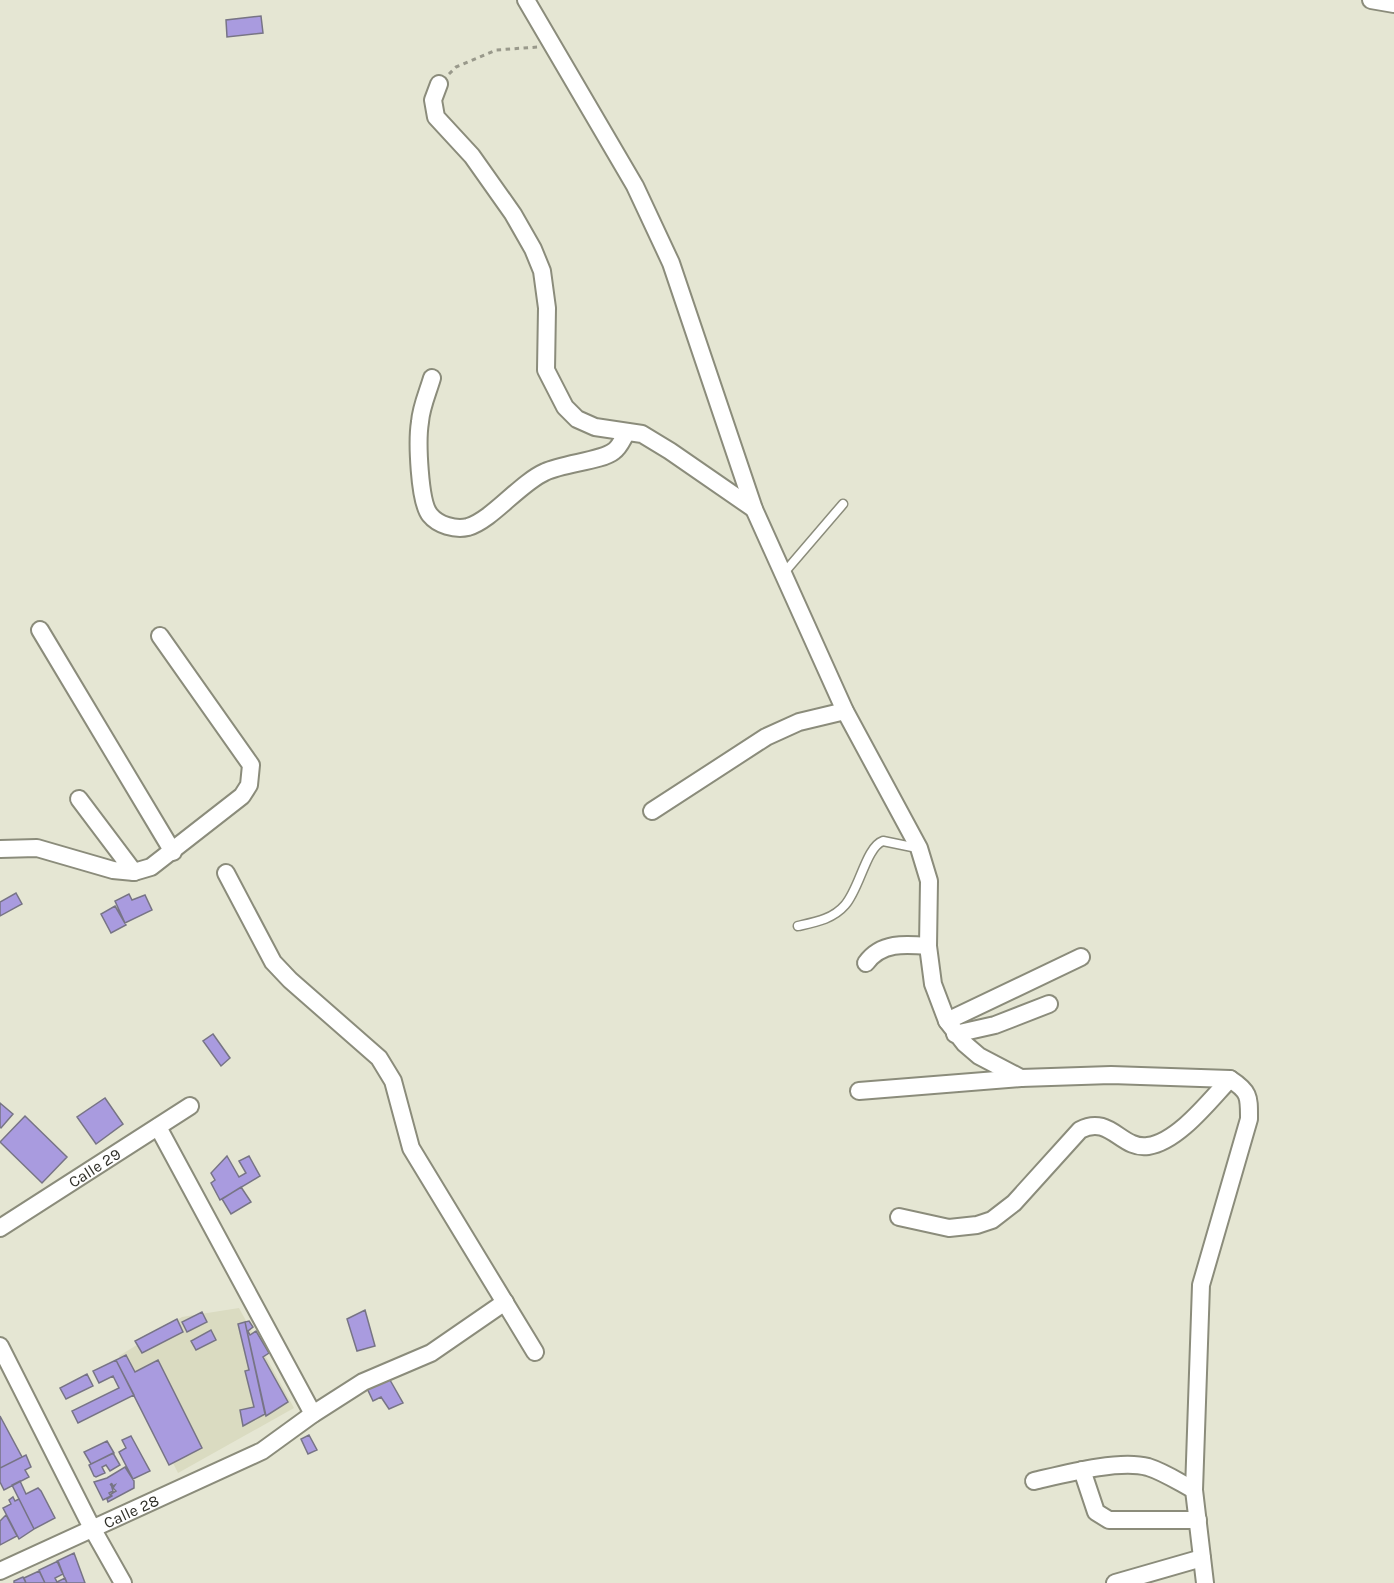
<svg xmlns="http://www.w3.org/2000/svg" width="1394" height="1583" font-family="Karla,sans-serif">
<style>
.built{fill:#dadbc1}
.building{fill:#a99bdf;stroke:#777485;stroke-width:1.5}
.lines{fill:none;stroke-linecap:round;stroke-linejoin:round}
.lane-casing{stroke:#8b8c7b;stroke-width:11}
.street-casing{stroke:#8b8c7b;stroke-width:20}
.path{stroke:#99998b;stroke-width:3;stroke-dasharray:4.5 4.5;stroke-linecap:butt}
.lane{stroke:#fff;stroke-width:8}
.street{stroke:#fff;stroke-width:16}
.labels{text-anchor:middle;stroke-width:5;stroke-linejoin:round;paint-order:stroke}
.street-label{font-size:16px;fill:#303029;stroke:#f2f3e0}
</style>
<rect width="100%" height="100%" fill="#e5e6d3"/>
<path class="built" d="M239,1308L294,1408L178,1473L119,1356L182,1317Z"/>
<path class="building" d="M261,16L263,33L227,37L226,20Z
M16,893L22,904L0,916V902Z
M129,894L132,900L145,895L152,910L125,923L115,901Z
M115,906L126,925L111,933L101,914Z
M213,1034L230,1058L221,1066L203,1041Z
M105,1098L123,1124L96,1144L77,1117Z
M0,1103L13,1114L1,1128L0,1127Z
M25,1116L67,1157L42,1183L0,1142Z
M227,1156L239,1177L246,1173L239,1161L249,1156L260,1176L220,1200L211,1183L215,1180L211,1173Z
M241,1187L251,1202L231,1214L222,1199Z
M365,1310L375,1346L357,1351L347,1319Z
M202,1312L207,1322L187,1332L182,1322Z
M177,1319L183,1332L142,1353L135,1341Z
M249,1321L253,1327L248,1331L250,1335L256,1331L269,1353L263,1357L288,1402L266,1416L245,1322Z
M245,1322L265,1414L243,1426L240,1410L254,1407L245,1371L249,1370L238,1324Z
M211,1330L216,1340L196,1350L191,1341Z
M126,1355L135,1372L158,1360L202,1448L169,1465L116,1360Z
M116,1360L134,1395L78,1423L72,1411L119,1388L113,1376L99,1383L93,1371Z
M386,1373L403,1403L389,1409L381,1397L373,1401L365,1384Z
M87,1374L93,1386L66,1399L60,1388Z
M0,1416L22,1457L0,1468Z
M309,1435L317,1450L308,1454L301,1439Z
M131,1436L150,1471L133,1479L119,1452L126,1448L122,1440Z
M107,1441L114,1453L91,1464L84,1452Z
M113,1453L120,1465L110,1471L106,1465L102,1467L105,1473L96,1477L94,1476L89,1465Z
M26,1455L31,1467L25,1470L29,1477L4,1490L0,1482V1468Z
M125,1467L134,1481V1488L108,1502L107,1499L112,1496L111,1494L116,1491L113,1488L115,1485L113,1486L112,1484L110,1485L111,1484L113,1491L109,1493L111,1496L103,1500L94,1482L107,1478Z
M20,1481L26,1494L38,1488L41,1491L55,1518L34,1529L12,1485Z
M13,1497L15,1501L19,1499L34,1529L19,1539L3,1508L11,1504L9,1500Z
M6,1515L17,1536L0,1545V1521Z
M74,1553L85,1583H67L57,1561Z
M58,1561L63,1574L55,1578L57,1582L65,1578L67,1583H45L39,1570Z
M39,1571L45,1583H26L24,1578Z
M23,1577L26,1583H14V1581Z"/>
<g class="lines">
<defs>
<path id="lane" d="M783,574L843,504
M798,926C816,922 833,919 845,905C860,888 866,847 883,841L917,848"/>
<g id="street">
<path d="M526,0L635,186L671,263L754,509L845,711L919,848L929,881L928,946L933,984L947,1021L965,1044L979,1056L1021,1078"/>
<path d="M1371,0L1394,4"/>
<path d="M439,84L433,100L436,117L472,156L513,214L533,249L542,271L547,308L546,370L565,407L577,419L595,427L642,434L670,451L754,509"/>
<path d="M432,378C428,392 421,407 420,422C417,440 419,502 430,515C438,525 455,530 468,527C492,520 520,483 545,472C564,463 602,461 614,451C620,447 623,438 627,432"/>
<path d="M40,630L173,852"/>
<path d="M79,799L134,872"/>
<path d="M652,811L766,737L799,722L845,711"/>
<path d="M0,849L37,848L113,870L134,872L151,867L242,796L249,785L251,765L160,636"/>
<path d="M226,873L273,962L290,980L379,1058L393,1081L411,1148L535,1352"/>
<path d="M866,963C881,942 905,944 928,946"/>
<path d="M947,1021L1081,957"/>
<path d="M955,1034L995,1025L1049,1004"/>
<path d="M859,1091L1021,1078L1111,1075L1230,1079C1250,1092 1249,1097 1249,1119L1201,1285L1194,1490L1205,1583"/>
<path d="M158,1127L313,1414"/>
<path d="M899,1217L949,1228L977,1225L992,1220L1014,1203L1080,1130C1110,1114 1121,1150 1148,1146C1178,1142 1210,1100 1230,1079"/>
<path id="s1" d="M0,1228L190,1106"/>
<path d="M0,1346L92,1528L123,1583"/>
<path d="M1082,1470L1096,1512L1109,1520H1198"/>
<path d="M1034,1481C1064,1474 1119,1459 1148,1467C1164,1472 1179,1482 1194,1490"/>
<path id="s2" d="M0,1571L262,1451L313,1414L363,1382L431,1353L505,1302"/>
<path d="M1115,1583L1202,1558"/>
</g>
</defs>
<use href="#lane" class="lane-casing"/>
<use href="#street" class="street-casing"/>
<path class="path" d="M449,74L456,67L496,50L538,47"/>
<use href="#lane" class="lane"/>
<use href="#street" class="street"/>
</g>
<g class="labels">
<g class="street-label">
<text dy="6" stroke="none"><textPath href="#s1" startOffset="112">Calle 29</textPath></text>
<text dy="6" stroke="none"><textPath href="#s2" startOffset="144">Calle 28</textPath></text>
</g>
</g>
</svg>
